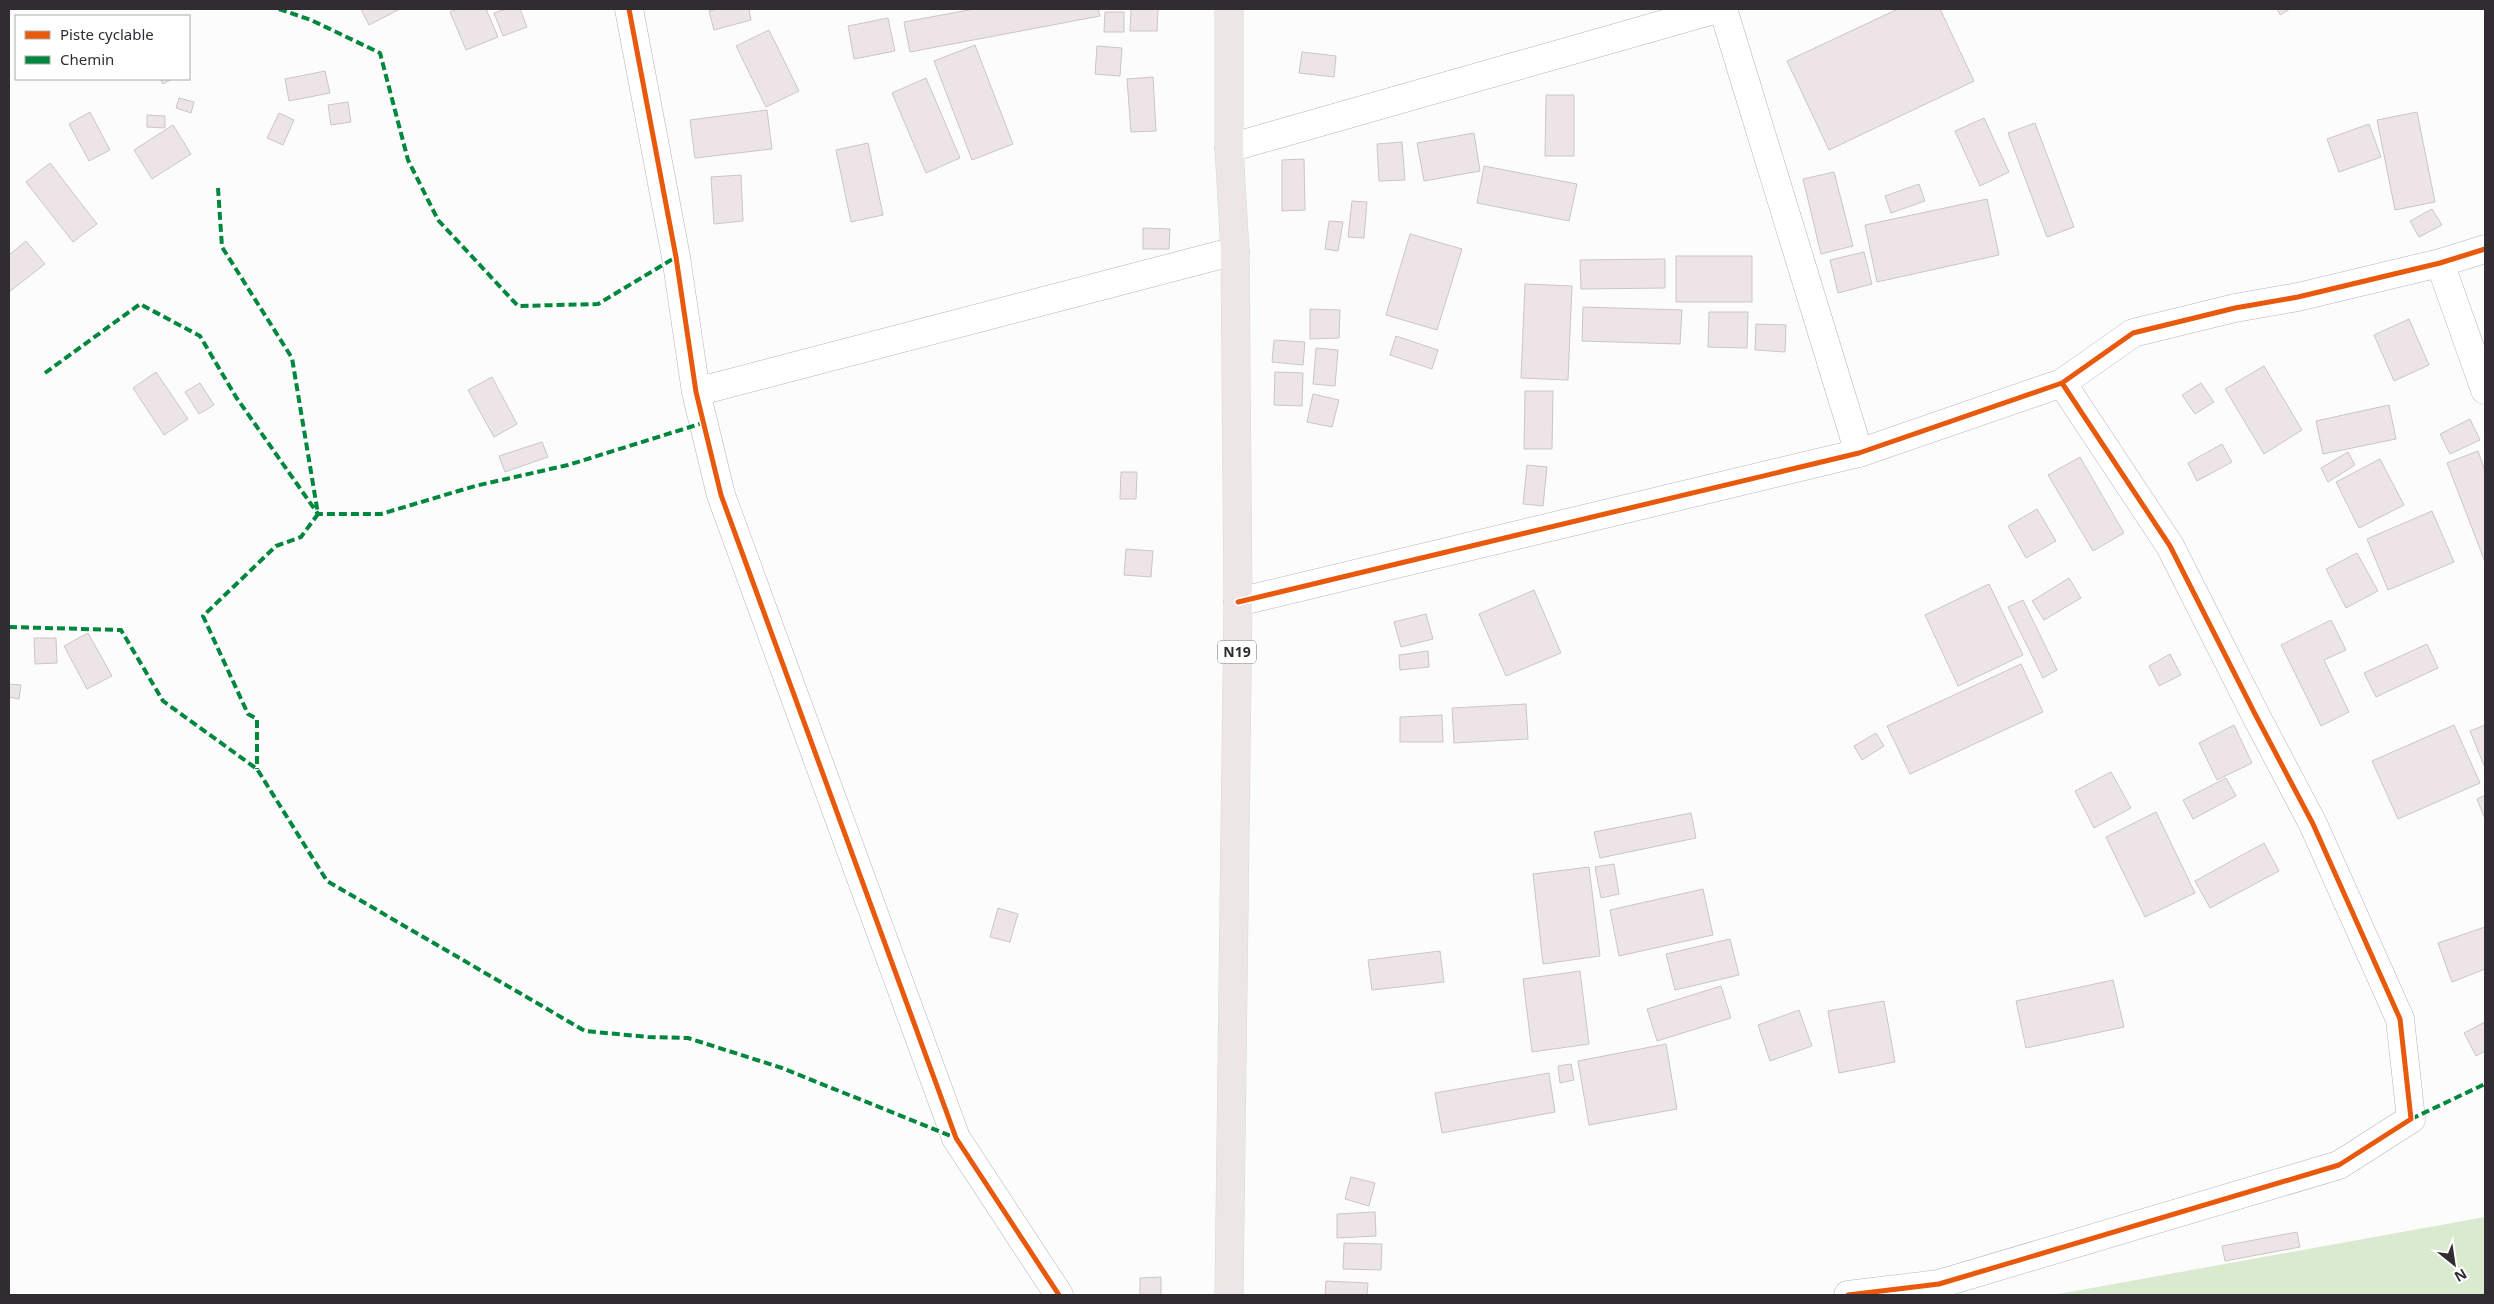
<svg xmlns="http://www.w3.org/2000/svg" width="2494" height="1304" font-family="'Noto Sans',sans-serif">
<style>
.green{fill:#d9eace}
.building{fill:#ede4e7;stroke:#cac6c7}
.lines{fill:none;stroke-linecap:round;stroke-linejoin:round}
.street-casing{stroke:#b6b3b7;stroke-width:29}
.primary-casing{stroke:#d9d8d9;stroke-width:29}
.street{stroke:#fff;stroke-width:28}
.primary{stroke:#ede6e6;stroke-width:28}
.quiet{stroke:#00873e;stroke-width:4;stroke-dasharray:8 4;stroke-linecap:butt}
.cycleway-casing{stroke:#fff;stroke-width:8}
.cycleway{stroke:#e8590c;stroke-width:5}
.labels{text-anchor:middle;stroke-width:4;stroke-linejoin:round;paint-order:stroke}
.shield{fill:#fff;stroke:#6e6b70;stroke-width:1}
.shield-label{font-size:14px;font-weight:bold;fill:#302c32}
</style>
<rect width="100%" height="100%" fill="#fdfcfd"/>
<path class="green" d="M2485,1217V1295H2053Z"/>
<path class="building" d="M361,9H400L369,25Z
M457,9H486L498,37L466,50L450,12Z
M506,9H520L527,27L503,36L494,13Z
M717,9H749L751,20L714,30L709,11Z
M974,9H1098L1100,16L910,52L904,22Z
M1131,9H1158L1157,31H1130Z
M1898,9H1940L1974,81L1829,150L1787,61Z
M2277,9H2290L2280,15Z
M1105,12H1124V32H1104Z
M888,18L895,51L854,59L848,26Z
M769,30L799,91L766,107L736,46Z
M975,45L1013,144L972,160L934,61Z
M1097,46L1122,48L1120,76L1095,74Z
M1302,52L1336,56L1334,77L1299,73Z
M325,71L330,93L289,101L285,79Z
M1153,77L1156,131L1131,132L1127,79Z
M926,78L960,158L926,173L892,93Z
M160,79H172L163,84Z
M1546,95H1574V156H1545Z
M179,98L194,102L191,113L176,108Z
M348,102L351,122L331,125L328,105Z
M767,110L772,149L695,158L690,120Z
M90,112L110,150L89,161L69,124Z
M2417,112L2435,202L2395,210L2377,120Z
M279,113L294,120L283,145L267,138Z
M147,115L165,116V128L147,127Z
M1984,118L2009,172L1980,186L1955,131Z
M2035,123L2074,227L2047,237L2008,133Z
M2369,124L2381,157L2339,172L2327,139Z
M173,125L191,154L152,179L134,150Z
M1474,133L1480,171L1424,181L1417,143Z
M1402,142L1405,180L1379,181L1377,144Z
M868,143L883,215L851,222L836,150Z
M1304,159L1305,210L1282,211V160Z
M50,163L97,224L73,242L26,182Z
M1484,166L1577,184L1569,221L1477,203Z
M1834,172L1853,246L1821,254L1803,179Z
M741,175L743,221L714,224L711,177Z
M1919,184L1925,201L1891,213L1885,196Z
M1987,199L1999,255L1877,282L1865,225Z
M1352,201L1367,202L1364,238L1348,237Z
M2432,209L2442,225L2419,237L2410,221Z
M1329,221L1343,222L1338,251L1325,249Z
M1143,228L1170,229L1169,249H1143Z
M1410,234L1462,249L1437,330L1386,315Z
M26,241L45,264L9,292V255Z
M1864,252L1872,284L1838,293L1830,260Z
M1676,256H1752V302H1676Z
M1665,259V288L1581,289L1580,260Z
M1525,284L1572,286L1568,380L1521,378Z
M1583,307L1682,310L1680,344L1582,341Z
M1310,309L1340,310L1339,338L1310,339Z
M1709,312H1748L1747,348L1708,347Z
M2409,319L2429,365L2394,381L2374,335Z
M1756,324L1786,325L1785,352L1755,350Z
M1396,336L1438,350L1432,369L1390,355Z
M1274,340L1305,342L1303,365L1272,362Z
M1316,348L1338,350L1335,386L1313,384Z
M2264,366L2302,430L2264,454L2225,389Z
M156,372L188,419L164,435L133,388Z
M1275,372L1303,373L1302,406L1274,405Z
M492,377L517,424L494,437L468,390Z
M200,383L214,405L199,414L185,392Z
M2201,383L2214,402L2195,414L2182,395Z
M1525,391H1553L1552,449H1524Z
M1313,394L1339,400L1332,427L1307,422Z
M2389,405L2396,439L2323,454L2316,421Z
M2470,419L2480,440L2450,454L2440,434Z
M542,442L548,457L505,472L499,456Z
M2222,444L2232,462L2197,481L2188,463Z
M2478,451L2485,471V562L2447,463Z
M2348,452L2355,465L2328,482L2321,468Z
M2080,457L2124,533L2093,551L2048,475Z
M2380,459L2404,505L2359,528L2336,482Z
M1527,465L1547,467L1543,506L1523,504Z
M1121,472H1137L1136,499H1120Z
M2037,509L2056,541L2026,558L2008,526Z
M2432,511L2454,562L2388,590L2367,539Z
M1126,549L1153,551L1151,577L1124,575Z
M2357,553L2378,591L2346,608L2326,569Z
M2069,578L2081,598L2044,620L2032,601Z
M1989,584L2023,655L1958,686L1925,615Z
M1534,590L1561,653L1506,676L1479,614Z
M2023,600L2057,670L2043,678L2008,607Z
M1426,614L1433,639L1401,647L1394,622Z
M2331,620L2346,650L2324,660L2349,712L2321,726L2281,645Z
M88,633L112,676L87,689L64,646Z
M34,638H56L57,663L35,664Z
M2427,644L2438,668L2376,697L2364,673Z
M1428,651L1429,667L1400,670L1399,655Z
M2170,654L2181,675L2159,686L2149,666Z
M2021,664L2043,712L1910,774L1887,726Z
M9,684L21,685L19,699L9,697Z
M1526,704L1528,739L1454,743L1452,708Z
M1442,715L1443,742H1400V717Z
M2234,725L2252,763L2217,780L2199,743Z
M2454,725L2480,783L2398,819L2372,761Z
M2485,725V768L2470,731Z
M1876,733L1884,746L1862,760L1854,746Z
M2111,772L2131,808L2094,828L2075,791Z
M2226,778L2236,796L2193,819L2183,800Z
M2485,795V819L2477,799Z
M2156,812L2195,893L2145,917L2106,837Z
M1691,813L1696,838L1600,858L1594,832Z
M2264,843L2279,871L2210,908L2195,881Z
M1614,864L1619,894L1601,898L1595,867Z
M1589,867L1600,956L1543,964L1533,874Z
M1703,889L1713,935L1619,956L1610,910Z
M998,908L1018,914L1010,942L990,937Z
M2485,927V969L2452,982L2438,943Z
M1730,939L1739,975L1675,990L1666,954Z
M1440,951L1444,982L1372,990L1368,960Z
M1580,971L1589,1044L1532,1052L1523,979Z
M2113,980L2124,1027L2026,1048L2016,1001Z
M1721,986L1731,1018L1657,1041L1647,1009Z
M1884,1001L1895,1062L1839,1073L1828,1011Z
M1799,1010L1812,1046L1770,1061L1758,1025Z
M2485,1022V1051L2476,1056L2464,1033Z
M1666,1044L1677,1109L1589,1125L1578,1061Z
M1571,1064L1574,1080L1560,1083L1558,1066Z
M1549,1073L1555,1112L1442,1133L1435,1093Z
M1351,1177L1375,1183L1369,1206L1345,1199Z
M1375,1212L1376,1236L1337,1238V1214Z
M2297,1232L2300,1247L2225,1261L2222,1246Z
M1344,1243L1382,1244L1381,1270L1343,1269Z
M1161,1277V1295H1140V1278Z
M1326,1281L1368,1283L1367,1295H1325Z"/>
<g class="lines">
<defs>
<path id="street" d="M629,9L676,257L696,392L721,495L956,1138L1059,1295
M1723,9L1859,453
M1229,148L1717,9
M2440,263L2485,390
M696,392L1235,251
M1238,602L1859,453L2062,383L2133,333L2235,308L2298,297L2440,263L2485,249
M1848,1295L1939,1284L2339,1165L2411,1119L2400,1019L2313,824L2255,714L2170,546L2062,383"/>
<path id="primary" d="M1229,1295L1238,602L1235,251L1229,148V9"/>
</defs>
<use href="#street" class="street-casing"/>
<use href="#primary" class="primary-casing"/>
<use href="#street" class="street"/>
<use href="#primary" class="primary"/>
<path class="quiet" d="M279,9L311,20L380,53L408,160L438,220L518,306L598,304L676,257
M218,188L222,247L292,358L318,514L301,537L276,546L203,616L248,714L257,719V769
M45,373L140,304L200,336L236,397L318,514H381L475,486L568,465L703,423
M9,627L121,630L163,701L257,769L327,881L585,1031L648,1037L688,1038L782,1068L956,1138
M2411,1119L2485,1084"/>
<defs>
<path id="cycleway" d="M629,9L676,257L696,392L721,495L956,1138L1059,1295
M1238,602L1859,453L2062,383L2133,333L2235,308L2298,297L2440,263L2485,249
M1848,1295L1939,1284L2339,1165L2411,1119L2400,1019L2313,824L2255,714L2170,546L2062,383"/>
</defs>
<use href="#cycleway" class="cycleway-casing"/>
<use href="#cycleway" class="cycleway"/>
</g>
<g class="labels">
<rect class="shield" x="1218" y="640.5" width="38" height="23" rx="4"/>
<g class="shield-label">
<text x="1237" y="657">N19</text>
</g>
</g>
<rect width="2494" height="1304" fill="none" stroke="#302c32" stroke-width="20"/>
<rect x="15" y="15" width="175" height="65" fill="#ffffff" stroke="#acabad"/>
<rect x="25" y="31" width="25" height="8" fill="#e8590c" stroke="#acabad"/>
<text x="60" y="40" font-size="15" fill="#302c32">Piste cyclable</text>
<rect x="25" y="56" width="25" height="8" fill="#00873e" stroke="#acabad"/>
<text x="60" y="65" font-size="15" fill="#302c32">Chemin</text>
<g transform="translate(2454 1264) rotate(150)" stroke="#ffffff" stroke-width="4" paint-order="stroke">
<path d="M0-4L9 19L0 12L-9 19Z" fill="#302c32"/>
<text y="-8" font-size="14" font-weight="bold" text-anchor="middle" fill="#302c32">N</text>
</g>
</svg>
